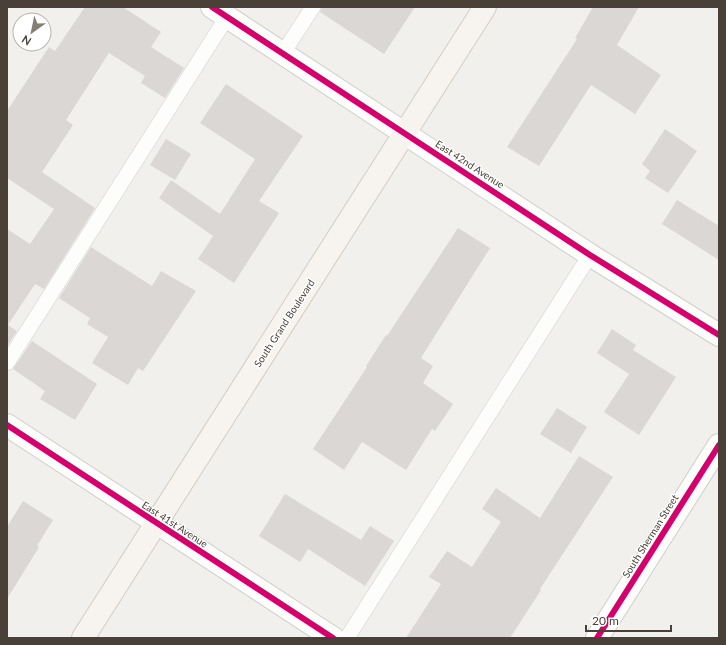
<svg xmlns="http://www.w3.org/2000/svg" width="726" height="645" font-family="Lato,sans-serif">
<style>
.building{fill:#dad7d4}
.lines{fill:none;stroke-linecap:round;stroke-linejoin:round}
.service-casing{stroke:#d0ceca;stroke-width:16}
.minor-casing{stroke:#d0ceca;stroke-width:24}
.secondary-casing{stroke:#d2ccc4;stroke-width:24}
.service{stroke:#fdfdfc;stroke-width:15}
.minor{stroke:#fdfdfc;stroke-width:22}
.secondary{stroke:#f7f4f0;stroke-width:22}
.cycleway-casing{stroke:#fff;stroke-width:8}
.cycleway{stroke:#d6006c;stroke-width:6}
.labels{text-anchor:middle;stroke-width:3;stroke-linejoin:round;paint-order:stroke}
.street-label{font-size:10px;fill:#494038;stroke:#fff}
</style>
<rect width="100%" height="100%" fill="#f2f0ed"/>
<path class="building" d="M85,7H123L161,32L151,47L184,68L165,98L141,83L145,76L109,53L66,120L73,125L42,172L95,208L44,289L35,284L8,325L17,331L7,346V229L30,244L54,209L7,178V111L49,47L55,51Z
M322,7H415L384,54L320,12Z
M593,7H639L617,45L661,75L635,114L591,85L539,166L507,147L577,39L575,38Z
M226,84L303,136L259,201L279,213L234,283L198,259L213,236L159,198L171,180L220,214L255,159L200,123Z
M665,129L697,151L668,193L645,178L650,171L642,164Z
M166,139L191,154L175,180L150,165Z
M677,200L719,226V260L662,224Z
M458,228L490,248L421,358L433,366L423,383L453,404L435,431L432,429L406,470L362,442L344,470L313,449L367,367L366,366L386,335L387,336Z
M91,247L152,286L161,271L196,291L143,371L138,368L128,385L92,363L108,337L87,324L90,318L59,298Z
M612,329L636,345L633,350L676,377L639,435L604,412L629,374L597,353Z
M32,341L97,384L75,420L40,399L45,391L13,369Z
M557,408L587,427L571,453L540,434Z
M579,456L613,477L540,589L541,590L510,638H406L441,584L429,577L447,551L472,567L501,522L482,509L496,488L540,518Z
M285,494L361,540L370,526L394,541L365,586L308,549L300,562L259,536Z
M23,501L53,520L37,546L39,547L7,599V527Z"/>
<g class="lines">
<defs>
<path id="service" d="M283,53L313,7
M7,363L227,17
M347,638L590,255"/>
<path id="minor" d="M212,7L590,255L719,335
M7,425L333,638
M597,638L719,445"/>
<path id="secondary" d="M83,638L485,7"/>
</defs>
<use href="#service" class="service-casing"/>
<use href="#minor" class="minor-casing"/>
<use href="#secondary" class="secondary-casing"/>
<use href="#service" class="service"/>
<use href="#minor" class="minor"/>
<use href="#secondary" class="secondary"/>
<defs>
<path id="cycleway" d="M212,7L590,255L719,335
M7,425L333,638
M597,638L719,445"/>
</defs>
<use href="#cycleway" class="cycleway-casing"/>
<use href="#cycleway" class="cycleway"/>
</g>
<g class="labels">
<g class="street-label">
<text transform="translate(470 164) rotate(33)" y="4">East 42nd Avenue</text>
<text transform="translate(284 323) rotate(-57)" y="4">South Grand Boulevard</text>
<text transform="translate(175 524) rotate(33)" y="4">East 41st Avenue</text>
<text transform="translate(650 536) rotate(-58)" y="4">South Sherman Street</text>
</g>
</g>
<rect width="726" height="645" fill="none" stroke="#494038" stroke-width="16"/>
<g transform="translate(32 32) rotate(213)"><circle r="19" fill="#ffffff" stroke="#b6b3af"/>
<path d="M0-3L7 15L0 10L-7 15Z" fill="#847e77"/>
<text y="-6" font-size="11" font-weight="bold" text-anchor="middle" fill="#494038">N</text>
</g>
<path d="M586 625v6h85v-6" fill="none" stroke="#494038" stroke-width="2"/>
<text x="592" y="625" font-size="12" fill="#494038" stroke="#ffffff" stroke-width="3" paint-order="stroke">20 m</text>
</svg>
